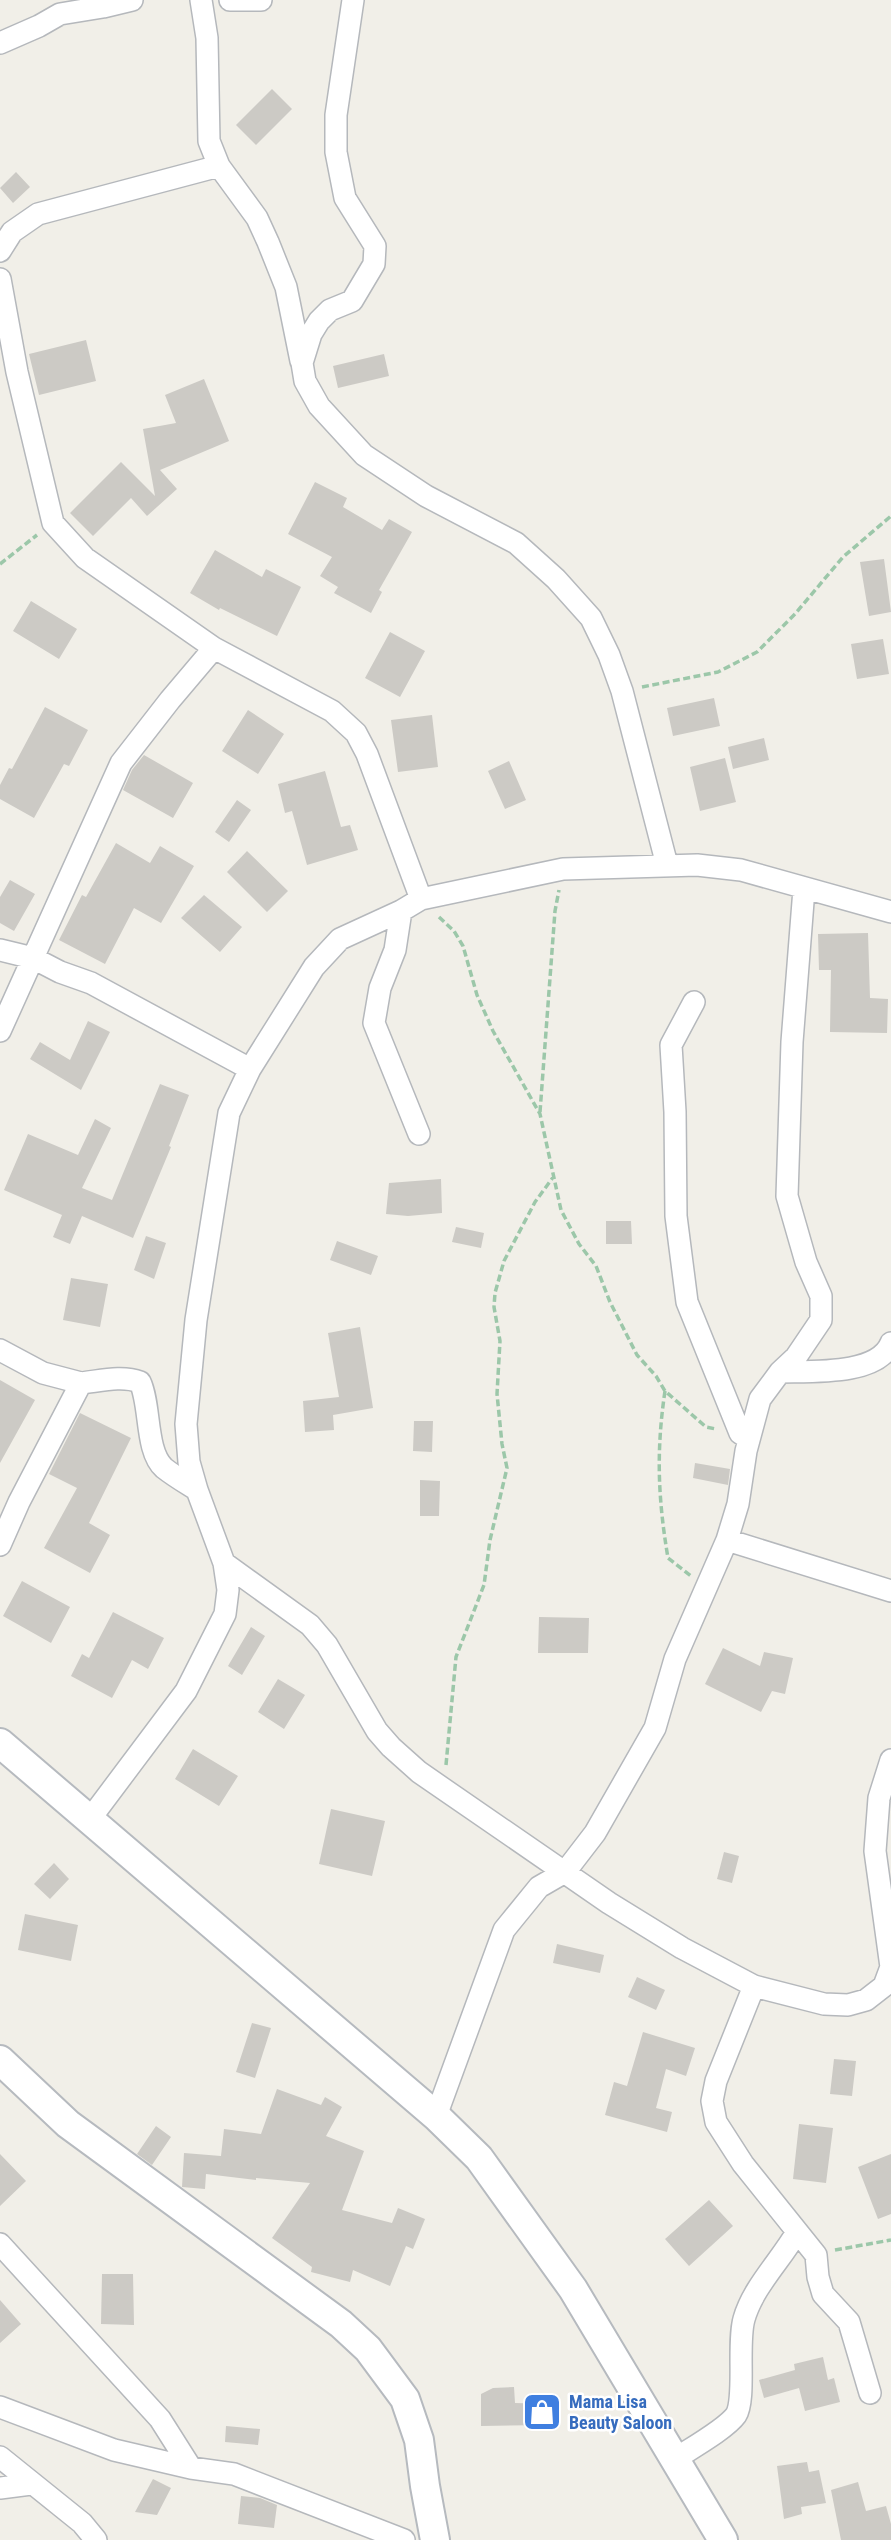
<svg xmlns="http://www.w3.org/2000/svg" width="891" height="2540" font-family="'Roboto Condensed',sans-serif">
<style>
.building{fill:#cccac5}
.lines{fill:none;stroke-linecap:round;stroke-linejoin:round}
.street-casing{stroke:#b5b8bc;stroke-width:24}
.secondary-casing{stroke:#b6babf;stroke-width:32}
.path{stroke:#9cc7a9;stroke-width:3.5;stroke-dasharray:7 3.5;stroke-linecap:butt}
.street{stroke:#fff;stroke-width:21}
.secondary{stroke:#fff;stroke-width:28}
.labels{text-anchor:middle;stroke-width:5;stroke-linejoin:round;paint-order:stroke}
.shop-label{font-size:18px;font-weight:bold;fill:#366cbe;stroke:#fff;text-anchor:start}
</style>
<rect width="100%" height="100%" fill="#f1efe8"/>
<path class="building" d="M272,89L292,109L256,145L236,125Z
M16,172L30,187L13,203L0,188Z
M86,340L96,381L39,395L29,354Z
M384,354L389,376L338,388L333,366Z
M204,379L229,441L160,470L177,489L147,516L131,498L93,536L70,513L121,462L155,496L143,429L176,423L165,395Z
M315,482L347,498L343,507L382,530L389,519L412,532L379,590L382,592L371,613L334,593L338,587L320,576L332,557L288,534Z
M215,550L262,577L266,569L301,587L277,636L220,608L219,610L190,593Z
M884,559L891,612L869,616L860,562Z
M31,601L77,629L59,659L13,631Z
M390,632L425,651L400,697L365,678Z
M883,639L889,674L857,679L851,644Z
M714,698L720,726L673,736L667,708Z
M45,707L88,730L69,766L64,764L34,818L0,799V785L9,768L12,769Z
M248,710L284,734L258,774L222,751Z
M432,715L438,767L398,772L391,720Z
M764,738L769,760L733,769L728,747Z
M144,755L193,783L173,818L123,790L132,770Z
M725,758L736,802L700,811L690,767Z
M509,761L526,800L505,809L488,771Z
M325,771L341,827L350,825L358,850L307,865L292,811L285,813L278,784Z
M237,800L251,810L229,842L215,832Z
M116,843L150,863L160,846L194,866L161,923L134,908L105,964L59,940L82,895L86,897Z
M247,851L288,891L267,912L227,872Z
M10,880L35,894L14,931L0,923V897Z
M204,895L242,927L220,952L181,918Z
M868,933L870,998L888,999L887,1033L830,1032L831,970H819L818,934Z
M88,1021L110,1032L81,1090L30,1059L40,1042L70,1060Z
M160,1084L189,1095L169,1146L171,1147L133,1238L82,1216L70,1244L53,1237L62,1215L4,1190L28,1134L78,1155L95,1119L111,1128L82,1188L112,1200Z
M441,1179L442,1213L408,1216L386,1214L389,1183Z
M606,1221H631L632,1244H606Z
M456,1227L484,1233L481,1248L452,1242Z
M146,1236L166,1243L154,1279L134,1270Z
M337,1241L378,1256L371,1275L330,1260Z
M71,1278L108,1284L100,1327L63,1320Z
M360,1327L373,1408L333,1415L334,1430L305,1432L303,1401L339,1397L328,1333Z
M0,1380L35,1400L0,1463Z
M80,1413L131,1438L89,1523L110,1535L90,1573L44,1548L77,1488L49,1474Z
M414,1421H433L432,1452L413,1451Z
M695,1463L730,1469L728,1485L693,1478Z
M420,1480L440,1481L439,1516H420Z
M22,1581L70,1607L51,1643L3,1616Z
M113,1612L164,1638L148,1669L132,1660L112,1698L71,1676L82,1654L89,1658Z
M539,1617L589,1618L588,1653H538Z
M251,1627L265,1636L242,1675L228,1666Z
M723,1648L760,1666L764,1652L793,1658L785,1694L772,1691L761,1712L705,1684Z
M278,1679L305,1695L284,1729L258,1712Z
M193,1749L238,1776L219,1806L175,1779Z
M331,1809L385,1821L372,1876L319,1864Z
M724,1852L739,1856L732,1883L717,1879Z
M54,1863L69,1879L50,1899L34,1884Z
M25,1914L78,1925L71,1961L18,1950Z
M557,1944L604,1955L600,1973L553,1963Z
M637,1977L665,1990L656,2010L628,1997Z
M252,2023L271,2028L255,2078L236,2072Z
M643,2032L695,2048L686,2076L666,2069L656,2108L672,2112L667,2132L605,2115L614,2082L627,2086Z
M834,2059L856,2061L852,2096L830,2094Z
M277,2089L321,2105L325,2097L342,2107L326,2136L364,2151L342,2210L392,2223L398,2208L425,2219L413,2249L406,2246L390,2286L353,2270L350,2282L311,2272L312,2267L272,2238L310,2183L256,2178V2180L206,2174L205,2189L182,2187L184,2153L221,2156L224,2129L261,2134Z
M799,2124L833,2128L826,2183L793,2179Z
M156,2126L171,2137L152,2165L137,2154Z
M0,2154L26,2181L0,2206Z
M891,2154V2214L878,2219L858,2167Z
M709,2200L733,2226L689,2266L665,2239Z
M102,2274H133L134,2325L101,2324Z
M0,2300L21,2324L0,2343Z
M823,2357L828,2380L834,2378L840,2402L805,2411L799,2388L764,2398L759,2380L795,2370L794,2364Z
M514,2387L515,2403L550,2404L549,2425L481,2426V2394L493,2388Z
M226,2426L260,2429L258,2445L225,2442Z
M807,2462L809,2472L819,2470L826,2503L801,2507L802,2514L784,2519L777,2466Z
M153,2479L171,2488L157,2515L135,2512Z
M858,2482L866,2511L886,2506L891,2524V2540H841L831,2490Z
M241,2496L260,2498L277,2505L274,2528L238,2524Z"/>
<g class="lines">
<defs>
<path id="street" d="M201,0L207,38L209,141L219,166L257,218L268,242L286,287L301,361
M230,0H261
M353,0L336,115V152L345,198L375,246L374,264L352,301L330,310L319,321L311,334L302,363L305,381L319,406L364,455L426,496L516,543L556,579L591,618L609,655L622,691L667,865
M0,43L39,26L60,14L103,7L132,0
M0,251L12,232L38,214L219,166
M0,279L17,372L53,523L85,558L214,648L332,711L356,733L367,754L421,899
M401,911L395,950L380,988L374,1023L419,1134
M0,950L33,958L60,972L91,983L250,1069
M694,1002L671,1045L675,1112L676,1216L687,1302L740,1433L749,1439
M0,1031L121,763L170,700L214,648
M0,1350L43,1373L81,1383L19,1502L0,1545
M780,1372C809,1371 878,1376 891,1343
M81,1383C100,1381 122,1375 140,1382C151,1405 145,1451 164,1468C174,1476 186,1483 197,1490
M727,1540L891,1591
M224,1563L310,1625L327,1645L377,1731L391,1747L419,1772L609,1903L682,1948L754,1986L824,2004L848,2005L866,2000L884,1986L891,1967L875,1851L879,1798L891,1760
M90,1819L186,1691L225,1614L228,1590L224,1563L197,1490L189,1462L186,1424L196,1320L229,1113L250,1069L314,967L340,939L401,911L421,899L563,869L697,865L741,870L891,912
M754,1986L716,2081L712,2101L716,2122L743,2164L816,2255L818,2277L823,2294L849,2322L870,2393
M436,2116L504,1930L539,1887L565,1872L595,1833L655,1728L675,1659L727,1540L738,1504L746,1451L760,1399L780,1372L796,1357L821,1320V1296L806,1262L787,1196L792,1042L804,889
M0,2244L160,2419L191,2468
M0,2407L114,2450L191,2468L234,2474L404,2540
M0,2457L82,2523L96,2540
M675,2459C690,2449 726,2429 736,2415C746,2399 737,2343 744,2319C753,2287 781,2260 797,2232
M0,2488L31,2484"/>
<path id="secondary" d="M0,1743L436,2116L479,2158L573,2289L723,2540
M0,2060L68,2124L341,2324L368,2349L405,2399L419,2440L425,2486L435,2540"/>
</defs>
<use href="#street" class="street-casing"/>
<use href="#secondary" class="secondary-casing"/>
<path class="path" d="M0,564L37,535
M642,687L718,672L757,652L795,614L843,557L891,516
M439,917L454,931L463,946L477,995L493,1031L540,1114L561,1210L579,1244L596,1266L610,1302L637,1355L656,1376L665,1391L706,1427L716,1429
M540,1112L555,911L559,890
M665,1391C656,1451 658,1499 668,1558L691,1576
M446,1765L456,1657L484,1585L490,1540L507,1468L502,1444L497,1394L500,1341L494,1307L495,1293L504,1261L535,1202L554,1176
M835,2250L891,2240"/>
<use href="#street" class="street"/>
<use href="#secondary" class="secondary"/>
</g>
<defs>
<symbol id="shop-square" viewBox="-11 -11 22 22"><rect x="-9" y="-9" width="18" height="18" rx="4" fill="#3f7fe0" stroke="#fff"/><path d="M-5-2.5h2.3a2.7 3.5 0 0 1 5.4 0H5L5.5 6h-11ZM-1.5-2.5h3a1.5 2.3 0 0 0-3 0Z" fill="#fff"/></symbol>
</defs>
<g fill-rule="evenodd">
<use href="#shop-square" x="520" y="2390" width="44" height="44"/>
</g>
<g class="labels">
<g class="shop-label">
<text x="569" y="2408">Mama Lisa<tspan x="569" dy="21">Beauty Saloon</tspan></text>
</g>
</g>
</svg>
